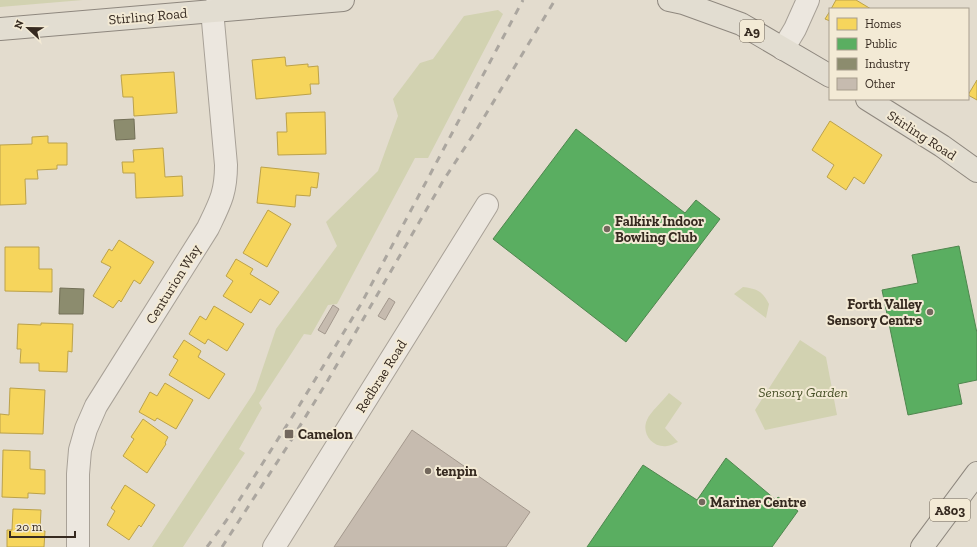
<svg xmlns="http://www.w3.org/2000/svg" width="977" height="547" font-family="'Zilla Slab',serif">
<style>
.green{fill:#d2d2b1}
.homes{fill:#f6d55c;stroke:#bca24a}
.public{fill:#5aae61;stroke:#4f864e}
.industry{fill:#8c8c6e;stroke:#726f57}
.building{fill:#c6bbaf;stroke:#a3988d}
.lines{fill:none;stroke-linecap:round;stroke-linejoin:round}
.minor-casing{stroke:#a8a197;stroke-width:24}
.tertiary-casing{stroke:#a8a197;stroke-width:24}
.primary-casing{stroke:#8e877e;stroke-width:24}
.minor{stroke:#ece7df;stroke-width:22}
.tertiary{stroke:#ece7df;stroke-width:22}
.primary{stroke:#e2ddd1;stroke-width:22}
.rail{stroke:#aba69f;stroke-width:3;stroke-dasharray:7 7;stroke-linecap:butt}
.poi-dot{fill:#73685d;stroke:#f3ead5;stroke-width:1.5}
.labels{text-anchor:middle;stroke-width:4;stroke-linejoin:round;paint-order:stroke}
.shield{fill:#f3ead5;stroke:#6f6456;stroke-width:1}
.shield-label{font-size:13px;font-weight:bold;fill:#362a20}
.street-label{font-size:14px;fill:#362a20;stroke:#f3ead5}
.poi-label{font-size:14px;font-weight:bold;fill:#362a20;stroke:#f3ead5;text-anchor:start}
.park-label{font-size:14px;font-style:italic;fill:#485128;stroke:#f3ead5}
</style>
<rect width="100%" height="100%" fill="#e3dcce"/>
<path class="green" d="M0,0H83L0,7Z
M498,10L503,14L428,158H415L337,304L328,305L311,335L304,334L259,403L262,408L239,449L245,453L183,547H152L255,391L276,329L337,246L326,222L378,171L398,116L393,99L420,63L433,59L464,16Z
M743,287C758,289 762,291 769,304L766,318L734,294Z
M800,340L826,357L837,415L765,430L755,410Z
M669,393L682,403L665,428L678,442C675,443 670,446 667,446C652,448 641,433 647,420C650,412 664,400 669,393Z"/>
<path class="homes" d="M836,0H856L871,9H831Z
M830,11V21L825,19Z
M285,57L286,66L308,64V67L318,66L319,84H310L311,94L256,99L252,60Z
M174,72L177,113L134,116L133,97H123L121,75Z
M977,80V100L968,95Z
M325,112L326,154L278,155L277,132H287L286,113Z
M830,121L882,155L864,184L854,177L846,190L827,177L834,165L812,150Z
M48,136V143H67V165H57V169L37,170L38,179H25L26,204L0,205V145L32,144V137Z
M163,148L165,177L182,176L183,196L136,198L135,173H123L122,162H134L133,150Z
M261,167L319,173L317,188L311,187L310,196L296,195L295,207L257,203Z
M268,210L291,224L267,267L243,253Z
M119,240L154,262L140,284L134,280L121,302L119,300L113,308L93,296L111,267L101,262L109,249L112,251Z
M5,247H39V269H52V292L5,291Z
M236,259L253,269L250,274L279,292L270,305L260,299L251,313L223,296L233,281L226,276Z
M214,306L244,324L227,351L208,339L205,344L189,334L200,316L206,320Z
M41,323L73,324L72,352L68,351L67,372L39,371V363H20L21,349H17L18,324L41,325Z
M184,340L201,351L198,357L225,374L209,399L169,375L178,360L173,357Z
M165,383L193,400L176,429L157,418L155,421L139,412L150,392L157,396Z
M10,388L45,390L43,434L0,433V414L9,415Z
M143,419L168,437L165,443L166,444L147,473L123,456L134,439L131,437Z
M3,450L30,451V469L45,470V494L28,493V498L2,497Z
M125,485L155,505L141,527L139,525L129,540L107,525L115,511L111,508Z
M13,509L41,510L40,531H45L44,547H7V530H12Z"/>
<path class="public" d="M576,129L685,213L696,200L720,219L626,342L493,239Z
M959,246L977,333V380L958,384L962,404L908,415L882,290L918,283L912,255Z
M726,458L776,500L778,497L798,511L772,547H587L643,465L697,500Z"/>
<path class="industry" d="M134,119L135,139L116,140L114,120Z
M60,288L84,289L83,314H59Z"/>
<path class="building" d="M389,298L395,302L385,320L378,316Z
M333,305L339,309L325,334L318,330Z
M412,430L530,512L506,547H334Z"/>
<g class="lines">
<defs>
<path id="minor" d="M78,547V474L80,450L86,429L96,406L208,228C220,203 226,193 226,165L212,10
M274,547L487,205"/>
<path id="tertiary" d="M783,49L795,29L808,0"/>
<path id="primary" d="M669,0L683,3L741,24L830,76
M0,29L343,0
M867,99L942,146L977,171
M922,547L977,473"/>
</defs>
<use href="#minor" class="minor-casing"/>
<use href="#tertiary" class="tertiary-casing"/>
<use href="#primary" class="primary-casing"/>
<use href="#minor" class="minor"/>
<use href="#tertiary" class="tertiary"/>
<use href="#primary" class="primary"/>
<path class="rail" d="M207,547L226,521L299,406L361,304L523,0
M222,547L287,447L328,380L443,181L477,129L555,0"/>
</g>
<g class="poi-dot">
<circle cx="607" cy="229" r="4"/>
<circle cx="930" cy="312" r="4"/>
<rect x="284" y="429" width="10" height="10" rx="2"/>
<circle cx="428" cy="471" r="4"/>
<circle cx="702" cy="502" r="4"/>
</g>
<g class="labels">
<g class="shield">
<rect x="740" y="20" width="24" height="22" rx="3"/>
<rect x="930" y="499" width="40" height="22" rx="3"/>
</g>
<g class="shield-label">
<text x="752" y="36">A9</text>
<text x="950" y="515">A803</text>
</g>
<g class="street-label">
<text transform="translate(148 16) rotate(-5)" y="5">Stirling Road</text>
<text transform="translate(922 135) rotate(33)" y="5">Stirling Road</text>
<text transform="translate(173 284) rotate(-58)" y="5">Centurion Way</text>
<text transform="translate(381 376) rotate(-58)" y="5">Redbrae Road</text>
</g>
<g class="poi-label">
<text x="615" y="226">Falkirk Indoor<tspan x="615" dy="16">Bowling Club</tspan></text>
<text x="922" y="309" text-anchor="end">Forth Valley<tspan x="922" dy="16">Sensory Centre</tspan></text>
<text x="298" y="439">Camelon</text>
<text x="436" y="476">tenpin</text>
<text x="710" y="507">Mariner Centre</text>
</g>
<g class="park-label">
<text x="803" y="397">Sensory Garden</text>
</g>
</g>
<rect x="829" y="8" width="140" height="92" fill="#f3ead5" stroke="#a79d8d"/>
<rect x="837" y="18" width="20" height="12" fill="#f6d55c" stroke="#a79d8d"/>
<text x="865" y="28" font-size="12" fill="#362a20">Homes</text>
<rect x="837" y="38" width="20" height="12" fill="#5aae61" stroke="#a79d8d"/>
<text x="865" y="48" font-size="12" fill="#362a20">Public</text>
<rect x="837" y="58" width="20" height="12" fill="#8c8c6e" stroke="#a79d8d"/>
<text x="865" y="68" font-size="12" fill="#362a20">Industry</text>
<rect x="837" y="78" width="20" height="12" fill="#c6bbaf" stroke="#a79d8d"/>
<text x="865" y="88" font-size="12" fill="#362a20">Other</text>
<g transform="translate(28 28) rotate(292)" stroke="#f3ead5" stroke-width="3" paint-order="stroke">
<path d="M0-3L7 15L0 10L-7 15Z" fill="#362a20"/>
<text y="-6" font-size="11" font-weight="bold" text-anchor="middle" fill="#362a20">N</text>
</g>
<path d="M10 531v6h65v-6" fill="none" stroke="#362a20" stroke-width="2"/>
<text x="16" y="531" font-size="12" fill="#362a20" stroke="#f3ead5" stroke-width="3" paint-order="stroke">20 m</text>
</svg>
